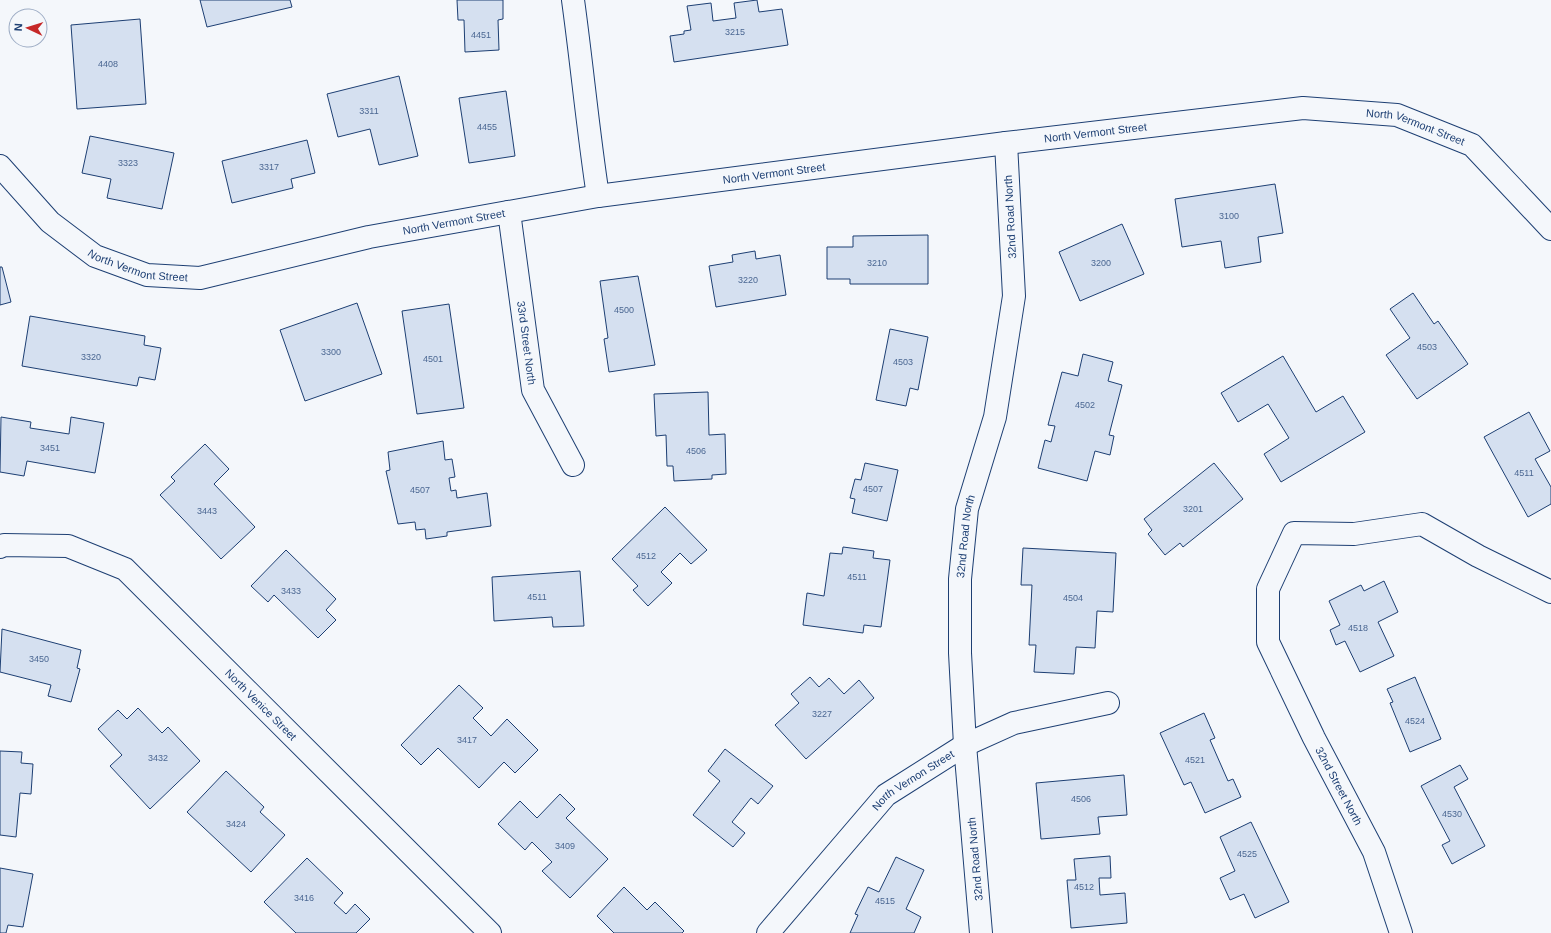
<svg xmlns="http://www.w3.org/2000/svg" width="1551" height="933" font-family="Helvetica,sans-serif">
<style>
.building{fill:#d5e0f0;stroke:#1d3f73}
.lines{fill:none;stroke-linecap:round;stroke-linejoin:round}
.minor-casing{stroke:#1d3f73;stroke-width:24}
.tertiary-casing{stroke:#1d3f73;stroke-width:24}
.minor{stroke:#f4f7fb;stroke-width:22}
.tertiary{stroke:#f4f7fb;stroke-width:22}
.labels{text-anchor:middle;stroke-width:3;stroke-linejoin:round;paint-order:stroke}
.number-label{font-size:9px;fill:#4b6792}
.street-label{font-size:11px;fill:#1d3f73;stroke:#f4f7fb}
</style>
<rect width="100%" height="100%" fill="#f4f7fb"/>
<path class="building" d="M200,0H290L292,7L207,27Z
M457,0H503V19L498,20L499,50L465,52L464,20H458Z
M757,0L759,12L782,9L788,45L674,62L670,36L684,34V31L691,30L687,6L711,3L713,21L736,18L734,3Z
M140,19L146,104L77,109L71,25Z
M399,76L418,156L379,165L370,129L338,137L327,94Z
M506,91L515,156L469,163L459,98Z
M90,136L174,153L162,209L107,198L111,179L82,173Z
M307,140L315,173L291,179L293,188L232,203L222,161Z
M1275,184L1283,233L1258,237L1261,262L1225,268L1221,241L1182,247L1175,199Z
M1122,224L1144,274L1080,301L1059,252Z
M928,235V284H850V279H827V247H853V236Z
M755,251L756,259L780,255L786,295L716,307L709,266L733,262L732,255Z
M0,267H2L11,302L0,305Z
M638,276L655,365L609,372L604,339L608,338L600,281Z
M1413,293L1434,324L1438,321L1468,364L1417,399L1386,355L1410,338L1390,309Z
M357,303L382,374L305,401L280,330Z
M449,304L464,408L417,414L402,311Z
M30,316L145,336L144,345L161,348L155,380L139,377L137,386L22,366Z
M890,329L928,337L918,390L910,388L906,406L876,400Z
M1083,354L1113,362L1108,381L1122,385L1109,435L1114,436L1110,455L1095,451L1087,481L1038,468L1045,440L1051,442L1055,426L1048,425L1062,372L1078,376Z
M1283,356L1316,412L1343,396L1365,432L1281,482L1264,454L1289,438L1268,404L1238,422L1221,393Z
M708,392L709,435L725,434L726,474L712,475V479L674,481L673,466H667L666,435L656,436L654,394Z
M1529,412L1550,451L1535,459L1551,487V504L1528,517L1484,437Z
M1,417L31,422L30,428L69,434L71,417L104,423L95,473L27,461L24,476L0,472Z
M443,441L445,460L452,459L455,477L449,478L451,491L456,490L457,498L487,493L491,526L447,532V536L426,539L425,529L416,530L415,522L398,524L386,471L390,470L388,452Z
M205,444L229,469L214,484L255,527L221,559L160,495L175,481L171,477Z
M865,463L898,470L887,521L852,513L855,499L850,498L855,479L861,480Z
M1214,463L1243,499L1183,547L1180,543L1165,555L1148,534L1152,530L1144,519Z
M665,507L707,550L691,564L680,553L661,572L672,583L648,606L633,590L638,586L612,559Z
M843,547L874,551L873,558L890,560L881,627L864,625L863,633L803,625L807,593L824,596L830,553L842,554Z
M1023,548L1116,553L1113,612L1097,611L1095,648L1076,647L1074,674L1034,672L1036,645H1029L1032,585H1021Z
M286,550L336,599L326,610L336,620L318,638L274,595L268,602L251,586Z
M580,571L584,626L553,627L552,617L494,621L492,577Z
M1384,581L1398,612L1378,622L1394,656L1360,672L1345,641L1336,645L1330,630L1340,625L1329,601L1361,585L1364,591Z
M2,629L81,650L77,668L80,669L71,702L48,696L51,685L0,672Z
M810,677L819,687L829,678L844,694L859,680L874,698L806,759L775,725L799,703L791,694Z
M1415,677L1441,739L1410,752L1390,703L1393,702L1387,689Z
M459,685L483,708L473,718L491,736L507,719L538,750L515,773L504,762L479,788L438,748L421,765L401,745Z
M138,708L162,733L168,727L200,761L150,809L110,766L122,755L98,729L118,710L127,719Z
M1204,713L1215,738L1210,740L1228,781L1233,779L1241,797L1205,813L1191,782L1184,785L1160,733Z
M725,749L773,786L758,804L751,798L732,822L745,833L733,847L693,815L720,781L708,771Z
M0,751L22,752L21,763L33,764L31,794L20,793L16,837L0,835Z
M1460,765L1468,779L1454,787L1485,846L1452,864L1442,845L1450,841L1421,786Z
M226,771L264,807L260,812L285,835L251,872L187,812Z
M1124,775L1127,815L1098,817L1100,834L1041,839L1036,783Z
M560,794L575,809L566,818L608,859L570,898L542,871L552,862L532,842L525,850L498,824L520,801L537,818Z
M1251,822L1289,902L1255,918L1244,894L1230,900L1220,878L1235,871L1220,837Z
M1110,856L1111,878H1099L1100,895L1125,893L1127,923L1071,928L1067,880H1076L1074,859Z
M896,857L924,870L906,909L921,917L914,933H850L858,915L855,914L868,887L879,892Z
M307,858L343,893L334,903L346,914L355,904L370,919L356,933H296L264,902Z
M0,868L33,874L23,927L8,925L6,933H0Z
M624,887L647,910L655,902L684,931L682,933H614L597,916Z"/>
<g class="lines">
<defs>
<g id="minor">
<path d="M573,0C582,65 588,131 598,196"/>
<path id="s1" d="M509,212L533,390L573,465"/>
<path id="s2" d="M0,547L4,545L68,546L125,569L490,933"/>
<path id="s3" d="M768,933L886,795L965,745L1014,723L1108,703"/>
<path id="s4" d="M981,933L965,745L960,653V579L967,509L995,417L1014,296L1006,143"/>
<path d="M1401,933L1374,852L1314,738L1268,642V589L1294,533L1354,534L1422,524L1478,556L1551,592"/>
</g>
<g id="tertiary">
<path id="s5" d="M0,166L50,222L95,256L147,275L200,278L369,237L598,196L1006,143L1303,108L1397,115L1472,145L1551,229"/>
</g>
</defs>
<use href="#minor" class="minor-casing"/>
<use href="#tertiary" class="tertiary-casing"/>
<use href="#minor" class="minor"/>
<use href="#tertiary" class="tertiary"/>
</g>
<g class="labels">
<g class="number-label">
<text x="735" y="35">3215</text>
<text x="481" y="38">4451</text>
<text x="108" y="67">4408</text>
<text x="369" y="114">3311</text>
<text x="487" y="130">4455</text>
<text x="128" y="166">3323</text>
<text x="269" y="170">3317</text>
<text x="1229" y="219">3100</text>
<text x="877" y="266">3210</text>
<text x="1101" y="266">3200</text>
<text x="748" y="283">3220</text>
<text x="624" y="313">4500</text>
<text x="1427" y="350">4503</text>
<text x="331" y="355">3300</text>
<text x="91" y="360">3320</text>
<text x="433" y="362">4501</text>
<text x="903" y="365">4503</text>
<text x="1085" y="408">4502</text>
<text x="50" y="451">3451</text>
<text x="696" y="454">4506</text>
<text x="1524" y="476">4511</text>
<text x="873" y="492">4507</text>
<text x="420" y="493">4507</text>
<text x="1193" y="512">3201</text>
<text x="207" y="514">3443</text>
<text x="646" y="559">4512</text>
<text x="857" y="580">4511</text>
<text x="291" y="594">3433</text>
<text x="537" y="600">4511</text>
<text x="1073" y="601">4504</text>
<text x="1358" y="631">4518</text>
<text x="39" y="662">3450</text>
<text x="822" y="717">3227</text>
<text x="1415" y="724">4524</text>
<text x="467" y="743">3417</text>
<text x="158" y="761">3432</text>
<text x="1195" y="763">4521</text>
<text x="1081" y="802">4506</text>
<text x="1452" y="817">4530</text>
<text x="236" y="827">3424</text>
<text x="565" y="849">3409</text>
<text x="1247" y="857">4525</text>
<text x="1084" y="890">4512</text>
<text x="304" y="901">3416</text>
<text x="885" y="904">4515</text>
</g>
<g class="street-label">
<text dy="4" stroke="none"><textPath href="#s5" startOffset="1472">North Vermont Street</textPath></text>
<text dy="4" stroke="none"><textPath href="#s5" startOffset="1148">North Vermont Street</textPath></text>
<text dy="4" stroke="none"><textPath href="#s5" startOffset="824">North Vermont Street</textPath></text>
<text transform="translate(1010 217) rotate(-93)" y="4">32nd Road North</text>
<text dy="4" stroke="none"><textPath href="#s5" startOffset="500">North Vermont Street</textPath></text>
<text dy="4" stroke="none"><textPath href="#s5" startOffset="176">North Vermont Street</textPath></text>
<text dy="4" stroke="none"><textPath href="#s1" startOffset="132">33rd Street North</textPath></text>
<text dy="4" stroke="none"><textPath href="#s4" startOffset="398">32nd Road North</textPath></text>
<text dy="4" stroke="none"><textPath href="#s2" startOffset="322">North Venice Street</textPath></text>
<text dy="4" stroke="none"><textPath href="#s3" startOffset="212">North Vernon Street</textPath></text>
<text transform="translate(1339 786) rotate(62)" y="4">32nd Street North</text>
<text transform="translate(975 859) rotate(-95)" y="4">32nd Road North</text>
</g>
</g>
<g transform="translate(28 28) rotate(274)"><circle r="19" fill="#f4f7fb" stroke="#9eadc5"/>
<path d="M0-3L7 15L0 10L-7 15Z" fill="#c62828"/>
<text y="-6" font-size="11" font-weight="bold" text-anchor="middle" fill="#1d3f73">N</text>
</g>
</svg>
